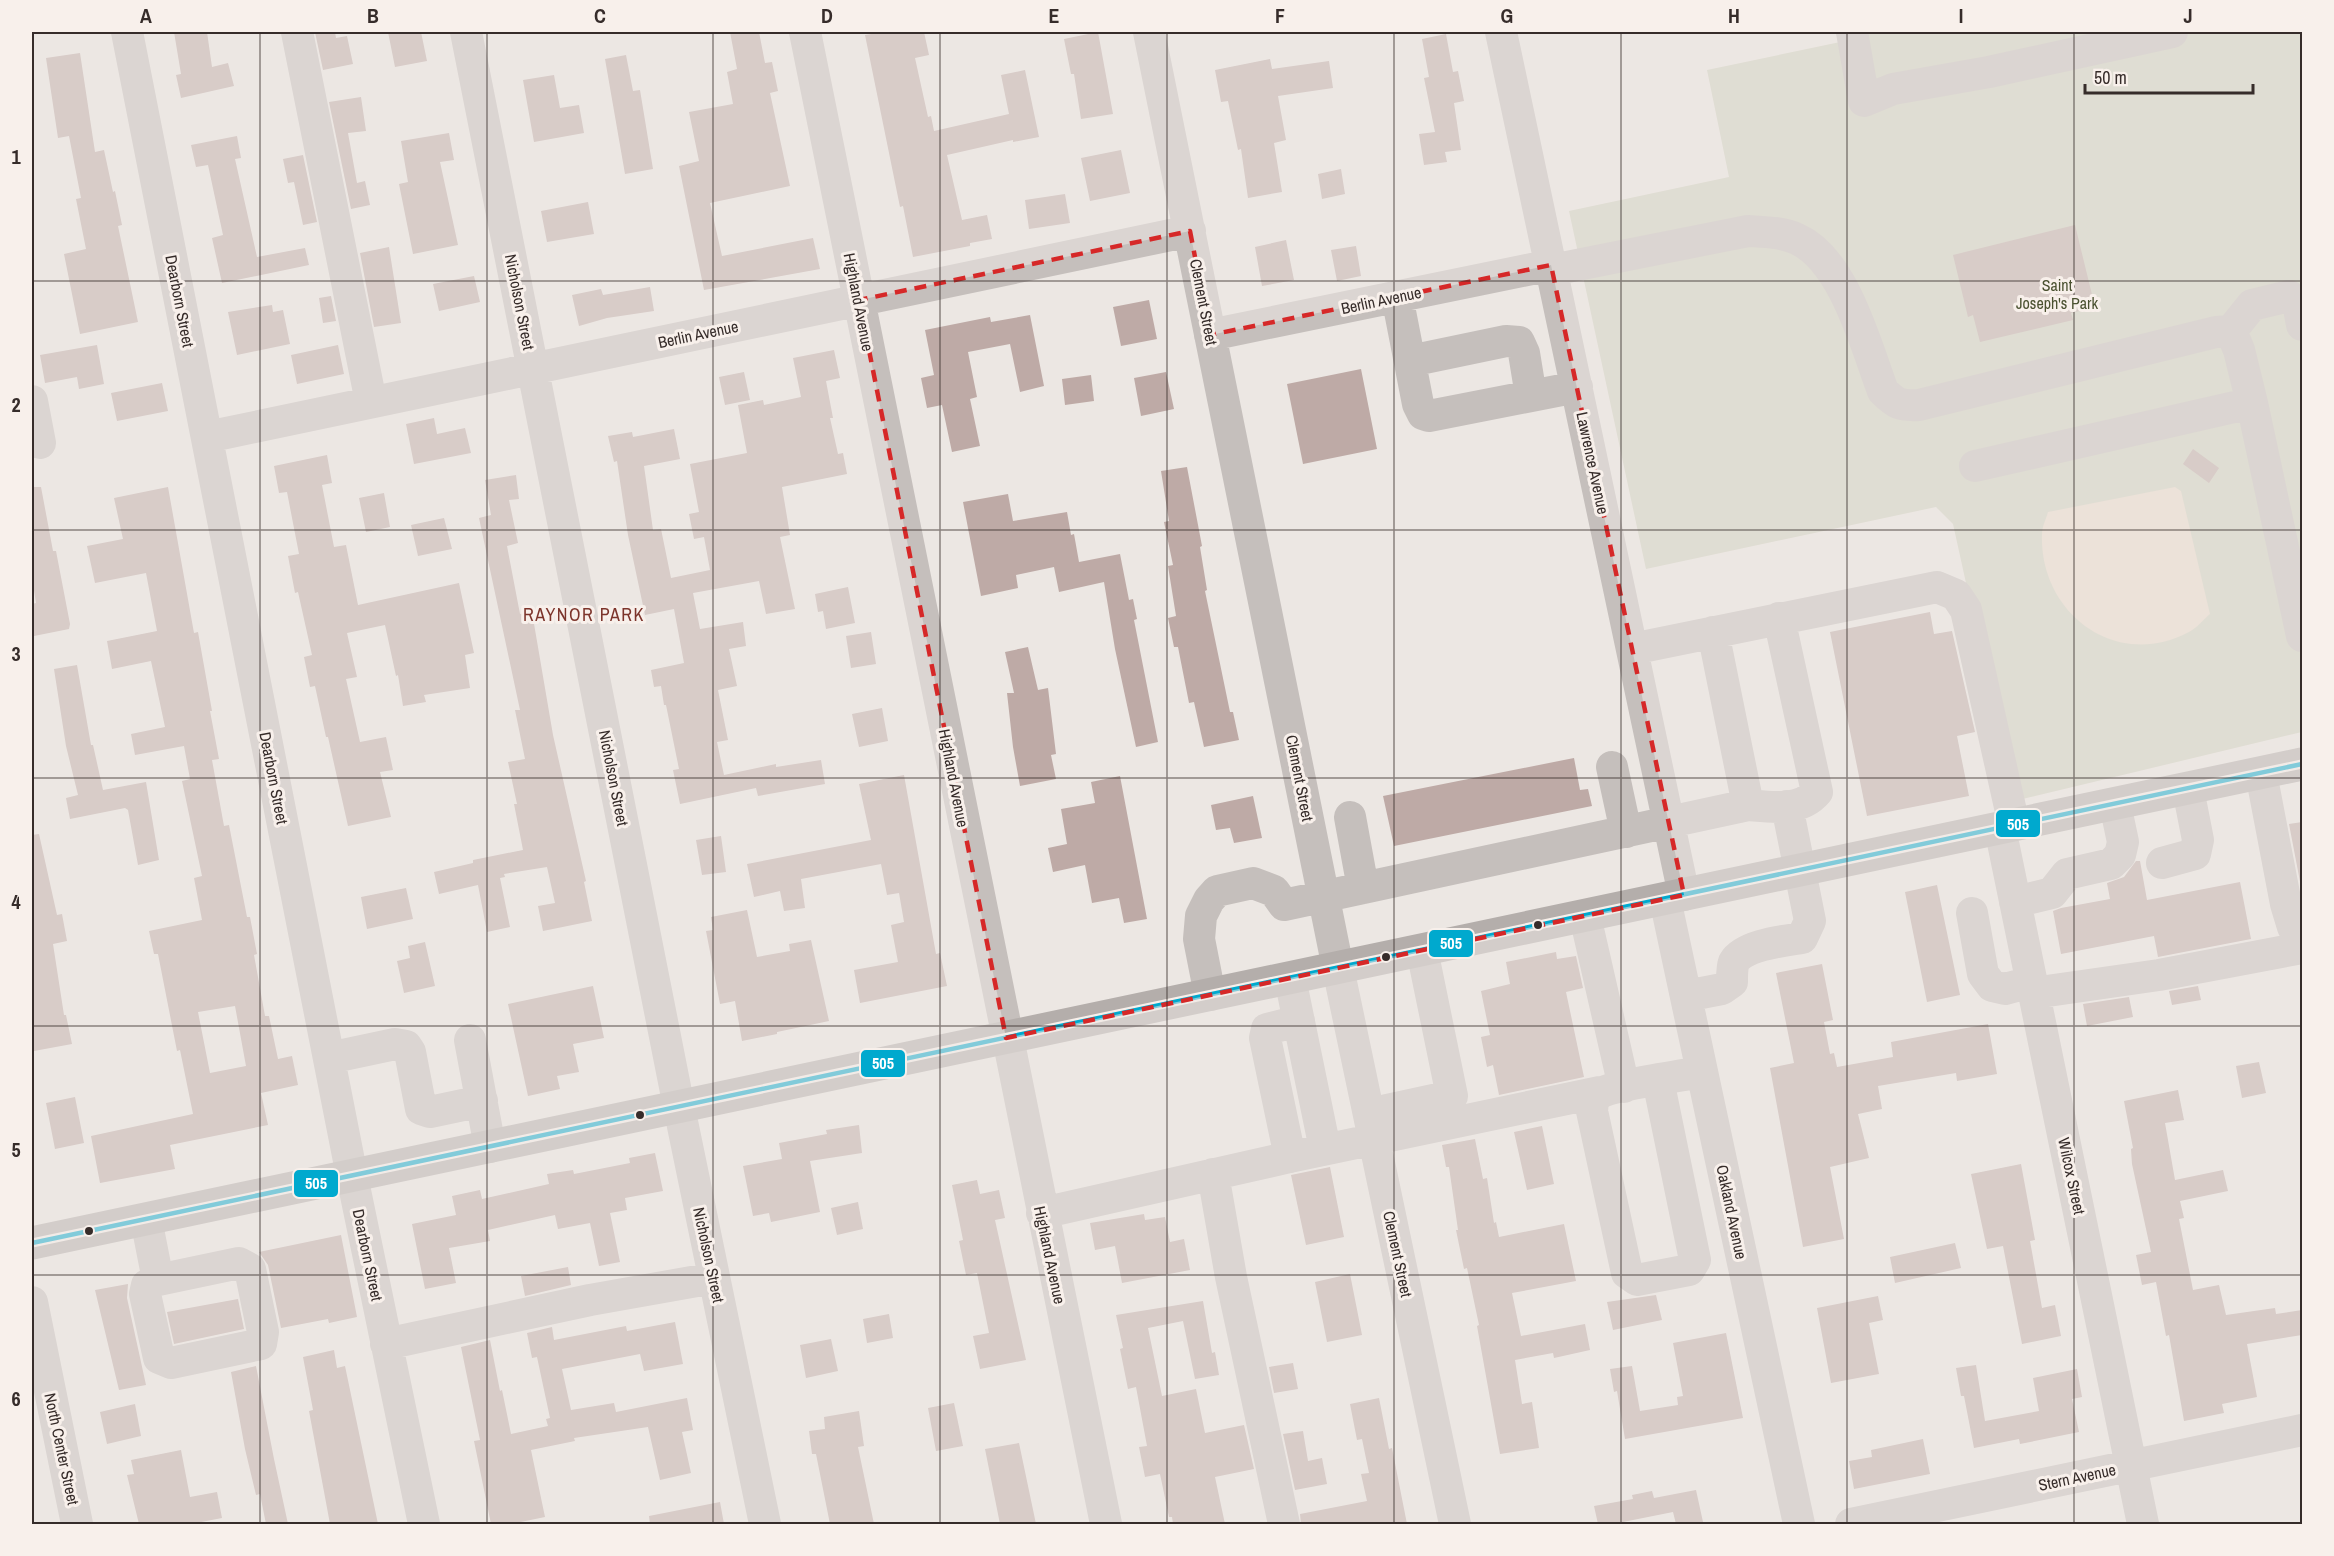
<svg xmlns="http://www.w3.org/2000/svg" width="2334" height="1556" font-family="'Archivo Narrow',sans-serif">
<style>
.green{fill:#cfd0be}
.sand{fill:#eadbcc}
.building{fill:#beaaa6;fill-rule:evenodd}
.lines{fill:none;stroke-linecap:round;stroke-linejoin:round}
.minor{stroke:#c5bfbc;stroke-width:32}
.major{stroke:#b4aeab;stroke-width:33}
.bus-1-casing{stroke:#f8f0eb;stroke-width:9}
.bus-1{stroke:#00a9ce;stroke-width:4.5}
.marked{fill:none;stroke:#d62828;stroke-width:4.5;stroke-dasharray:12 8;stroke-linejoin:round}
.grid{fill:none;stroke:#362c2a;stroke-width:1.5;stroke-opacity:0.55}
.bus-dot{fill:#362c2a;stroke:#f8f0eb;stroke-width:2}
.labels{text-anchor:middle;stroke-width:6;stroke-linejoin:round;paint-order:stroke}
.park-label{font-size:16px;fill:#4a5130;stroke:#f8f0eb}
.street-label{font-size:16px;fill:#362c2a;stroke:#f8f0eb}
.neighbourhood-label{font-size:18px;letter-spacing:1.5px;fill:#7c342b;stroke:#f8f0eb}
.line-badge{stroke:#f8f0eb;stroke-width:2}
.badge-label{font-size:16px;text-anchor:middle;font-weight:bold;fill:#fff}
.neatline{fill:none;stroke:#362c2a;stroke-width:2}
.grid-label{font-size:20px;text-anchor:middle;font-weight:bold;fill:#362c2a}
</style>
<rect width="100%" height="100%" fill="#ece7e3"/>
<path class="green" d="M1844,32H2302V732L2014,801L1953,524L1936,507L1646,569L1569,211L1729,177L1707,70L1845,41Z"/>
<path class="sand" d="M2175,487L2181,491L2210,614C2203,620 2197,628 2189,632C2116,671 2039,613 2042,534C2042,527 2046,519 2048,512Z"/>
<path class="building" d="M174,32H207L212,67L228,63L234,86L181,98L176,75L181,74Z
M315,32H335L336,38L347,36L353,64L323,70Z
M388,32H421L427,61L395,67Z
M730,32H759L765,63L772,62L778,91L770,93L790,186L710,203L722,256L813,238L820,269L704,290L679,166L699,161L689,112L733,104L727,72L737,69Z
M884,32H924L929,55L915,58L928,117L931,116L934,131L1009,114L1001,75L1025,70L1039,137L1013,142V140L947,155L962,220L987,215L992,239L970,243V246L913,257L903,206L900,207L865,35Z
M1098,32L1113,114L1081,119L1074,74H1071L1064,39Z
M1446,34L1453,72L1458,71L1464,101L1454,103L1461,150L1445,152L1447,162L1424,165L1419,134L1435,132L1424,78L1429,77L1422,39Z
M80,53L95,152L104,150L113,192L115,191L122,225L118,226L138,322L80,334L64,254L86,249L76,199L81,198L69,136L58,138L46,58Z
M626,55L633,91L640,90L653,169L625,174L605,59Z
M1270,59L1272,69L1329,61L1333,88L1278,96L1286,140L1274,143L1282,192L1248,198L1241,149L1238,150L1228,101L1221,102L1215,70Z
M554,75L560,108L579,105L584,133L534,142L523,80Z
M361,97L366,131L348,133L357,183L365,181L370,205L351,209L329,102Z
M449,133L454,160L440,162L458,245L413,254L399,184L408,182L401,141Z
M237,136L241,158L235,159L257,257L305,248L309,265L222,283L212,238L223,235L208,165L196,167L191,145Z
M1121,150L1130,193L1090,201L1081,158Z
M303,155L317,222L303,225L294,182L288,183L283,159Z
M1341,169L1345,194L1322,199L1318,174Z
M1065,194L1070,223L1029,229L1025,200Z
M588,202L594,234L547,242L541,211Z
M2075,225L2095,307L2071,313L2073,320L1980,342L1973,315L1968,317L1953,255Z
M1286,240L1294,280L1262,286L1255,247Z
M1356,246L1361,276L1337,281L1331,250Z
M389,247L401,323L374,327L360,253Z
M474,276L480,302L439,311L433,284Z
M650,287L654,311L607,318L579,326L572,295L601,289L603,295Z
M331,296L336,321L323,323L319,298Z
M1149,300L1157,339L1121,346L1113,307Z
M272,305L273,312L283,310L290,344L237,355L228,312Z
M1030,315L1044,386L1020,392L1010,344L968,352L977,397L970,399L980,446L952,452L942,405L927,408L921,378L934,375L925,330L990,317L991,322Z
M97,345L104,384L79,389L77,377L45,383L40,355Z
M338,345L344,374L297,384L291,355Z
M834,350L840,378L826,381L833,418H830L838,454L843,453L847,474L782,487L790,535L780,537L795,609L766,614L759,581L693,593L700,629L743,622L746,646L729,649L737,686L718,690L728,740L717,742L724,775L776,764V767L821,760L825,784L758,796L756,788L680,804L673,770L679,769L666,705H664L661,686L654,687L651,670L684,663L674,609L645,615L628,535L617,461L614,462L608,436L632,432L633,437L674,429L680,459L644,466L653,530L661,529L671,578L710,570L704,537L694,539L689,514L699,512L690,464L747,453L738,405L763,400L764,405L801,397L793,358Z
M1361,369L1377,449L1303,464L1287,384Z
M744,372L750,400L725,405L719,377Z
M1166,372L1174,409L1141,416L1134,378Z
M1091,375L1094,401L1065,405L1062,379Z
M162,383L168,411L117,421L111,393Z
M434,418L437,434L465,428L471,453L414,464L406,424Z
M2193,449L2219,468L2209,483L2183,464Z
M327,455L332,483L322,485L334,547L346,545L358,605L459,583L474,653L465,655L470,688L424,695L426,702L403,706L398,675L396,676L385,625L347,633L357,677L346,679L360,742L386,737L393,770L380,772L391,817L348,826L328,737H326L315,686L310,687L304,657L312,655L298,592L295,593L288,556L299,554L287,492L279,493L274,466Z
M1187,467L1202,546L1200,547L1207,590L1205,591L1230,712H1233L1239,740L1204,747L1194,702L1189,703L1178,647H1174L1168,618L1176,616L1168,566L1173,565L1164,522L1169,521L1161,471Z
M516,475L519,499L509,500L518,543L507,546L520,614L532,612L553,735L586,881L584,882L592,921L543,931L538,906L555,903L547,867L504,874L505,877L500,878L510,927L487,932L478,885L439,894L434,872L473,863V860L523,850L514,804H517L508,762L525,759L515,710H520L479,518L491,515L485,480Z
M32,487H41L53,551H56L70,624L69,629L34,636L32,604L36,603L32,578Z
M168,487L194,633L198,632L212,711H210L219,759L212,760L224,826L229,825L247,917H250L257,954L254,955L265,1016H269L278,1059L292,1056L298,1085L261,1093L268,1125L170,1145L175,1169L100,1183L91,1136L193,1114L180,1050L177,1051L158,954H154L149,931L202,920L194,878L202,876L182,781L190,779L184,746L135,755L131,734L165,727L151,661L112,669L107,641L157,631L146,573L95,583L87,546L123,539L114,498ZM235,1006L246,1066L210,1073L198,1012Z
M384,493L390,527L366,532L359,498Z
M1008,494L1013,521L1067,512L1071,535L1074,534L1079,562L1120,554L1129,600L1133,599L1137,619L1134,620L1158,742L1136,747L1115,649L1104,582L1059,592L1054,567L1016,575L1018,588L981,596L963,502Z
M444,518L452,549L418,556L411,525Z
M848,587L855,623L826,629L823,611L818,612L815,594Z
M1930,612L1934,634L1952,631L1975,732L1957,736L1969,796L1867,816L1830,632Z
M871,632L876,664L851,668L846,636Z
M1028,647L1038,690L1048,688L1056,754L1051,755L1056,779L1020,786L1013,747L1007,693H1014L1005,652Z
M77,665L91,745H93L103,790L146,782L159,860L138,865L128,810L125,808L70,819L66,798L78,795L66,746L54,669Z
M882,708L888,741L859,747L852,714Z
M1574,758L1580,790L1588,789L1592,806L1394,846L1383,796Z
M904,775L936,954L940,953L947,986L860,1003L854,970L898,962L891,925L904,922L899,893L887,895L881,864L801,879L805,908L784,911L780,891L754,897L747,864L871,840L859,784Z
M1120,776L1147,919L1124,923L1119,898L1092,903L1085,865L1053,872L1048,848L1067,844L1061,809L1095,803L1091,782Z
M1253,796L1262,838L1234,843L1230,828L1216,830L1211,805Z
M2302,822V892L2289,824Z
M39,834L57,915L62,914L67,941L53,944L64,1015H66L72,1044L34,1051L32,1040V835Z
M721,836L726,872L702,875L696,840Z
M2136,861H2140L2147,900L2240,882L2251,939L2158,957L2154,936L2061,954L2053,911L2061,908L2110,899L2107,883L2124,877Z
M1937,885L1960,995L1927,1002L1905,892Z
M406,888L413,919L367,929L361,897Z
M747,910L757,957L790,951L789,944L811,940L829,1021L777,1032V1034L742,1041L735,1001L720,1004L706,931L713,930L711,917Z
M425,942L435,986L404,993L397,961L410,958L408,946Z
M1556,952L1557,959L1576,956L1583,988L1566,992L1584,1077L1499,1095L1493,1065L1487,1067L1481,1037L1490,1035L1481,991L1510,984L1506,962Z
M1822,964L1833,1020L1824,1022L1830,1054L1834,1053L1837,1067L1893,1057L1891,1042L1988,1024L1997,1074L1957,1081L1956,1073L1878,1086L1882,1109L1858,1114L1869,1158L1830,1167L1844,1239L1803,1247L1770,1068L1794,1063L1776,973Z
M593,986L604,1038L573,1044L579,1072L557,1076L560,1089L528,1096L508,1004Z
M2198,986L2201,1000L2172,1005L2169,991Z
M2129,997L2133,1017L2087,1026L2083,1004Z
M2259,1062L2266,1093L2242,1098L2236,1066Z
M2178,1090L2184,1120L2165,1123L2175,1180L2223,1170L2228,1191L2180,1201L2184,1218L2179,1219L2193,1290L2219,1285L2226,1315L2275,1308L2276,1314L2302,1310V1335L2247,1344L2257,1397L2222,1404L2224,1413L2184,1421L2169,1335L2166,1336L2156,1282L2142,1285L2136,1255L2151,1252L2132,1164L2131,1149L2133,1148L2124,1101Z
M75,1097L84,1143L55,1149L46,1103Z
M859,1125L862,1153L810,1161L820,1212L771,1222L769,1213L753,1216L743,1166L782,1159L779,1143L827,1134L826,1130Z
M1542,1126L1554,1184L1527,1190L1514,1132Z
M1475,1139L1483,1179L1487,1178L1494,1223L1496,1222L1499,1237L1564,1224L1576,1281L1512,1293L1521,1336L1585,1324L1590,1350L1554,1358L1553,1353L1515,1360L1522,1404L1532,1402L1539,1448L1500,1454L1477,1326L1479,1325L1467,1268L1464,1269L1456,1230H1458L1449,1167H1446L1442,1145Z
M655,1153L663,1191L625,1198L627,1210L610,1213L620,1262L599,1266L590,1223L558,1229L555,1215L488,1230L490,1241L449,1248L456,1283L425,1289L412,1224L456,1215L452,1196L480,1190L482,1199L549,1184L547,1174L573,1170L574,1174L630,1163L629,1158Z
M2021,1164L2035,1240L2030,1241L2042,1308L2055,1305L2061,1336L2022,1344L2003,1246L1987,1249L1971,1174Z
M1330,1167L1344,1237L1306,1245L1291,1175Z
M977,1180L980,1194L999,1190L1005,1218L995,1220L1026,1360L980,1369L973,1336L989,1333L977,1273L966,1275L959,1241L963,1240L952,1185Z
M858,1202L863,1229L837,1235L831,1208Z
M1144,1214L1145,1220L1165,1217L1170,1242L1184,1239L1190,1270L1122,1283L1115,1246L1095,1250L1090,1223Z
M341,1235L357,1317L329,1323L328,1319L281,1328L268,1265L259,1252Z
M1955,1243L1961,1268L1895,1283L1890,1257Z
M568,1267L571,1285L525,1296L521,1276Z
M1350,1274L1362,1335L1327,1342L1315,1282Z
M128,1284L127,1298L146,1385L119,1390L95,1290Z
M1656,1295L1662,1320L1613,1330L1607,1302Z
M1878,1296L1883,1320L1869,1323L1879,1374L1831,1383L1817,1308Z
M238,1299L244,1329L174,1344L167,1312Z
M1203,1301L1212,1353L1215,1352L1219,1375L1195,1379L1183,1321L1148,1328L1162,1396L1196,1389L1205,1433L1244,1425L1254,1469L1215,1477L1225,1524H1173L1172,1517H1169L1160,1474L1145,1477L1139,1447L1147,1446L1136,1387L1128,1389L1120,1349L1123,1348L1116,1315Z
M889,1314L893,1338L867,1343L863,1319Z
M675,1322L683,1364L644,1371L640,1354L562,1369L571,1410L614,1403L616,1412L687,1398L693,1430L682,1432L691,1473L660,1480L648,1427L574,1438L575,1441L531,1450L545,1517L511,1524H491L474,1441L480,1440L461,1347L490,1340L500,1391L502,1390L511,1434L548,1426L546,1419L550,1418L537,1357L532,1358L527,1333L552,1327L554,1340L626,1326L627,1331Z
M1726,1333L1743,1418L1625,1439L1617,1391L1614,1392L1610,1369L1632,1366L1640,1411L1678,1405L1677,1397L1683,1396L1673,1343Z
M831,1339L838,1371L806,1378L800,1345Z
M334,1350L337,1368L345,1366L378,1524H330L309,1411L313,1410L303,1357Z
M1293,1363L1298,1389L1274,1393L1269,1367Z
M1976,1365L1985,1421L2039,1411L2033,1378L2077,1369L2082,1397L2072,1399L2079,1432L2020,1444L2019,1439L1974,1448L1964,1396H1961L1956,1368Z
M256,1366L274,1459L288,1524H266L260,1494L256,1495L245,1449L231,1372Z
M1379,1398L1389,1449L1392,1448L1407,1524H1301L1300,1514L1367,1501L1361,1474L1369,1473L1362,1439L1357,1440L1350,1404Z
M954,1403L963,1446L936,1451L928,1408Z
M135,1404L141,1436L107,1444L100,1412Z
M859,1411L864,1446L858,1447L874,1524H830L816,1454H812L809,1431L825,1429L824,1417Z
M1303,1431L1308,1461L1322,1458L1327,1484L1295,1490L1283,1434Z
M1923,1439L1930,1474L1854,1489L1849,1461L1872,1457L1871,1450Z
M1019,1443L1036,1524H1000L985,1449Z
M181,1450L190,1497L217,1492L222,1518L191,1524H139L127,1475L134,1474L131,1460Z
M1696,1490L1703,1522L1676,1524L1673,1512L1623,1522L1624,1524H1598L1594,1506L1633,1499L1632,1495L1652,1491L1654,1498Z
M720,1502L724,1524H650L649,1516Z"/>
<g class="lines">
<path class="minor" d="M127,32L352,1176L424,1524
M297,32L371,402
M466,32L679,1107L765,1524
M805,32L1106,1524
M1149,32L1338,968L1455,1524
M1501,32L1684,895
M1852,32L1864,101L1893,89L1989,72L2172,32
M1552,270L1748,231C1764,232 1782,232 1797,239C1844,260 1866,346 1883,391C1896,404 1900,406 1919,405L2216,332L2231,331L2239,350L2252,403L2302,636
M1397,296L1418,404L1423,414L1429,416L1577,387
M2231,331L2252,305L2289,296L2298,303L2302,325
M1210,335L1551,265
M1410,361L1506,341L1519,342L1524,353L1531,396
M32,401L40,443
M207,437L1190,231
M1975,466L2252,403
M1713,632L1748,805
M1632,649L1937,587L1956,595L1966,610L2014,825
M1612,767L1626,832
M2261,773L2286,904L2293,927L2302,938
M2000,828L2143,1524
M2162,863L2195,854L2198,840L2188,789
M1363,888L1748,805C1771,807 1800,812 1817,792L1779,618
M1665,899L1799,1524
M2015,902L2052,893L2067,874L2111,864L2120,855L2123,842L2115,804
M1972,913L1983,974L1992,986L2005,989L2031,982
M1585,916L1624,1087
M1290,978L1325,1149
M2034,993L2159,975L2302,948
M1210,995L1199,939L1201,916L1209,900L1217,891L1253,883L1274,891L1284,905L1363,888L1350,817
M1686,996L1722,989L1732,982C1732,976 1732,967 1734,962C1744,945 1783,941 1802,938L1810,921L1787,806
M470,1040L490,1147
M329,1058L395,1044L406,1046L410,1052L421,1109L430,1112L482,1101
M1658,1080L1695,1260L1689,1270L1637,1280L1627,1273L1592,1111C1593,1103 1592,1098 1599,1094C1609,1086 1685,1075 1702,1072
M1369,1114L1452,1096L1422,950
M1290,1157L1265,1038L1267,1029L1299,1021
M1213,1174L1231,1277L1284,1524
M1042,1213L1290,1157L1600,1092
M146,1219L158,1280L239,1263L250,1269L263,1332L261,1344L171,1363L159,1358L145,1294L147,1285L158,1280
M32,1302L77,1524
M386,1344L590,1300L714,1278
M1851,1524L2302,1430"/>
<path class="major" d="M32,1243L2302,764"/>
<defs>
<path id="bus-1" d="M32,1243L2302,764"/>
</defs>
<use href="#bus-1" class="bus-1-casing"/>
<use href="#bus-1" class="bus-1"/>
</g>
<path d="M0 0H2334V1556H0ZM1190,231L1210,335L1551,265L1684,895L1006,1038L859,300Z" fill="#ece7e3" fill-opacity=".55" fill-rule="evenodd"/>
<path class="marked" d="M1190,231L1210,335L1551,265L1684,895L1006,1038L859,300Z"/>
<path class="grid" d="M260,32V1524M487,32V1524M713,32V1524M940,32V1524M1167,32V1524M1394,32V1524M1621,32V1524M1847,32V1524M2074,32V1524M32,281H2302M32,530H2302M32,778H2302M32,1026H2302M32,1275H2302"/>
<g class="bus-dot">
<circle cx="1538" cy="925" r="5"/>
<circle cx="1386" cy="957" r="5"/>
<circle cx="640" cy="1115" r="5"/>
<circle cx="89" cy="1231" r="5"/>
</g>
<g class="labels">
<g class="park-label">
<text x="2057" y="291">Saint<tspan x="2057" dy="18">Joseph's Park</tspan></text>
</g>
<g class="street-label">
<text transform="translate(1381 300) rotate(-12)" y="6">Berlin Avenue</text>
<text transform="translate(180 301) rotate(79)" y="6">Dearborn Street</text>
<text transform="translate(520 302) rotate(79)" y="6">Nicholson Street</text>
<text transform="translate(859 302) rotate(79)" y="6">Highland Avenue</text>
<text transform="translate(1204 302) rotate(79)" y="6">Clement Street</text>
<text transform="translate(698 334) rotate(-12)" y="6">Berlin Avenue</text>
<text transform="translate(1593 463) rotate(78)" y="6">Lawrence Avenue</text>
<text transform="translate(274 778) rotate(79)" y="6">Dearborn Street</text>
<text transform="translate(614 778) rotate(79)" y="6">Nicholson Street</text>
<text transform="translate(954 778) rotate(79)" y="6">Highland Avenue</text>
<text transform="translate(1300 778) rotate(79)" y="6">Clement Street</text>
<text transform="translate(2072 1176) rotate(78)" y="6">Wilcox Street</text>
<text transform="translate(1732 1212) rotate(78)" y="6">Oakland Avenue</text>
<text transform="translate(1398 1254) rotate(78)" y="6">Clement Street</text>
<text transform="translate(368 1255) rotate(78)" y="6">Dearborn Street</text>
<text transform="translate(709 1255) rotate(78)" y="6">Nicholson Street</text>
<text transform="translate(1050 1255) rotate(78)" y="6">Highland Avenue</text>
<text transform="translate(62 1449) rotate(78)" y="6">North Center Street</text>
<text transform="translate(2077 1477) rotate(-12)" y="6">Stern Avenue</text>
</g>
<g class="neighbourhood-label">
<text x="584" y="621">RAYNOR PARK</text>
</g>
</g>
<g class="line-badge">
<rect x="1995" y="809" width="46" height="29" rx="6" fill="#00a9ce"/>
<rect x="1428" y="929" width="46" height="29" rx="6" fill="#00a9ce"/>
<rect x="860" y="1049" width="46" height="29" rx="6" fill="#00a9ce"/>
<rect x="293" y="1169" width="46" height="29" rx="6" fill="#00a9ce"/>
</g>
<g class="badge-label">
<text x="2018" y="830">505</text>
<text x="1451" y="949">505</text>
<text x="883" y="1069">505</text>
<text x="316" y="1189">505</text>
</g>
<rect width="2334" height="1556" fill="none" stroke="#f8f0eb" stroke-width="66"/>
<path d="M2085 84v9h168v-9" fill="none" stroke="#362c2a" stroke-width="3"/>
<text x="2094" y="84" font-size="18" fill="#362c2a" stroke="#f8f0eb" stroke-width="4.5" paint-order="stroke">50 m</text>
<rect x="33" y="33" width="2268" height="1490" class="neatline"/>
<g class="grid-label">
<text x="146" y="23">A</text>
<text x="373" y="23">B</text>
<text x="600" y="23">C</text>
<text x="827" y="23">D</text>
<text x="1054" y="23">E</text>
<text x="1280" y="23">F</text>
<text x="1507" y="23">G</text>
<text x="1734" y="23">H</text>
<text x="1961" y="23">I</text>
<text x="2188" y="23">J</text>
<text x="16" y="164">1</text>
<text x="16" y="412">2</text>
<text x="16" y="661">3</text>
<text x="16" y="909">4</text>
<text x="16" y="1157">5</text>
<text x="16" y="1406">6</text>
</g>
</svg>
